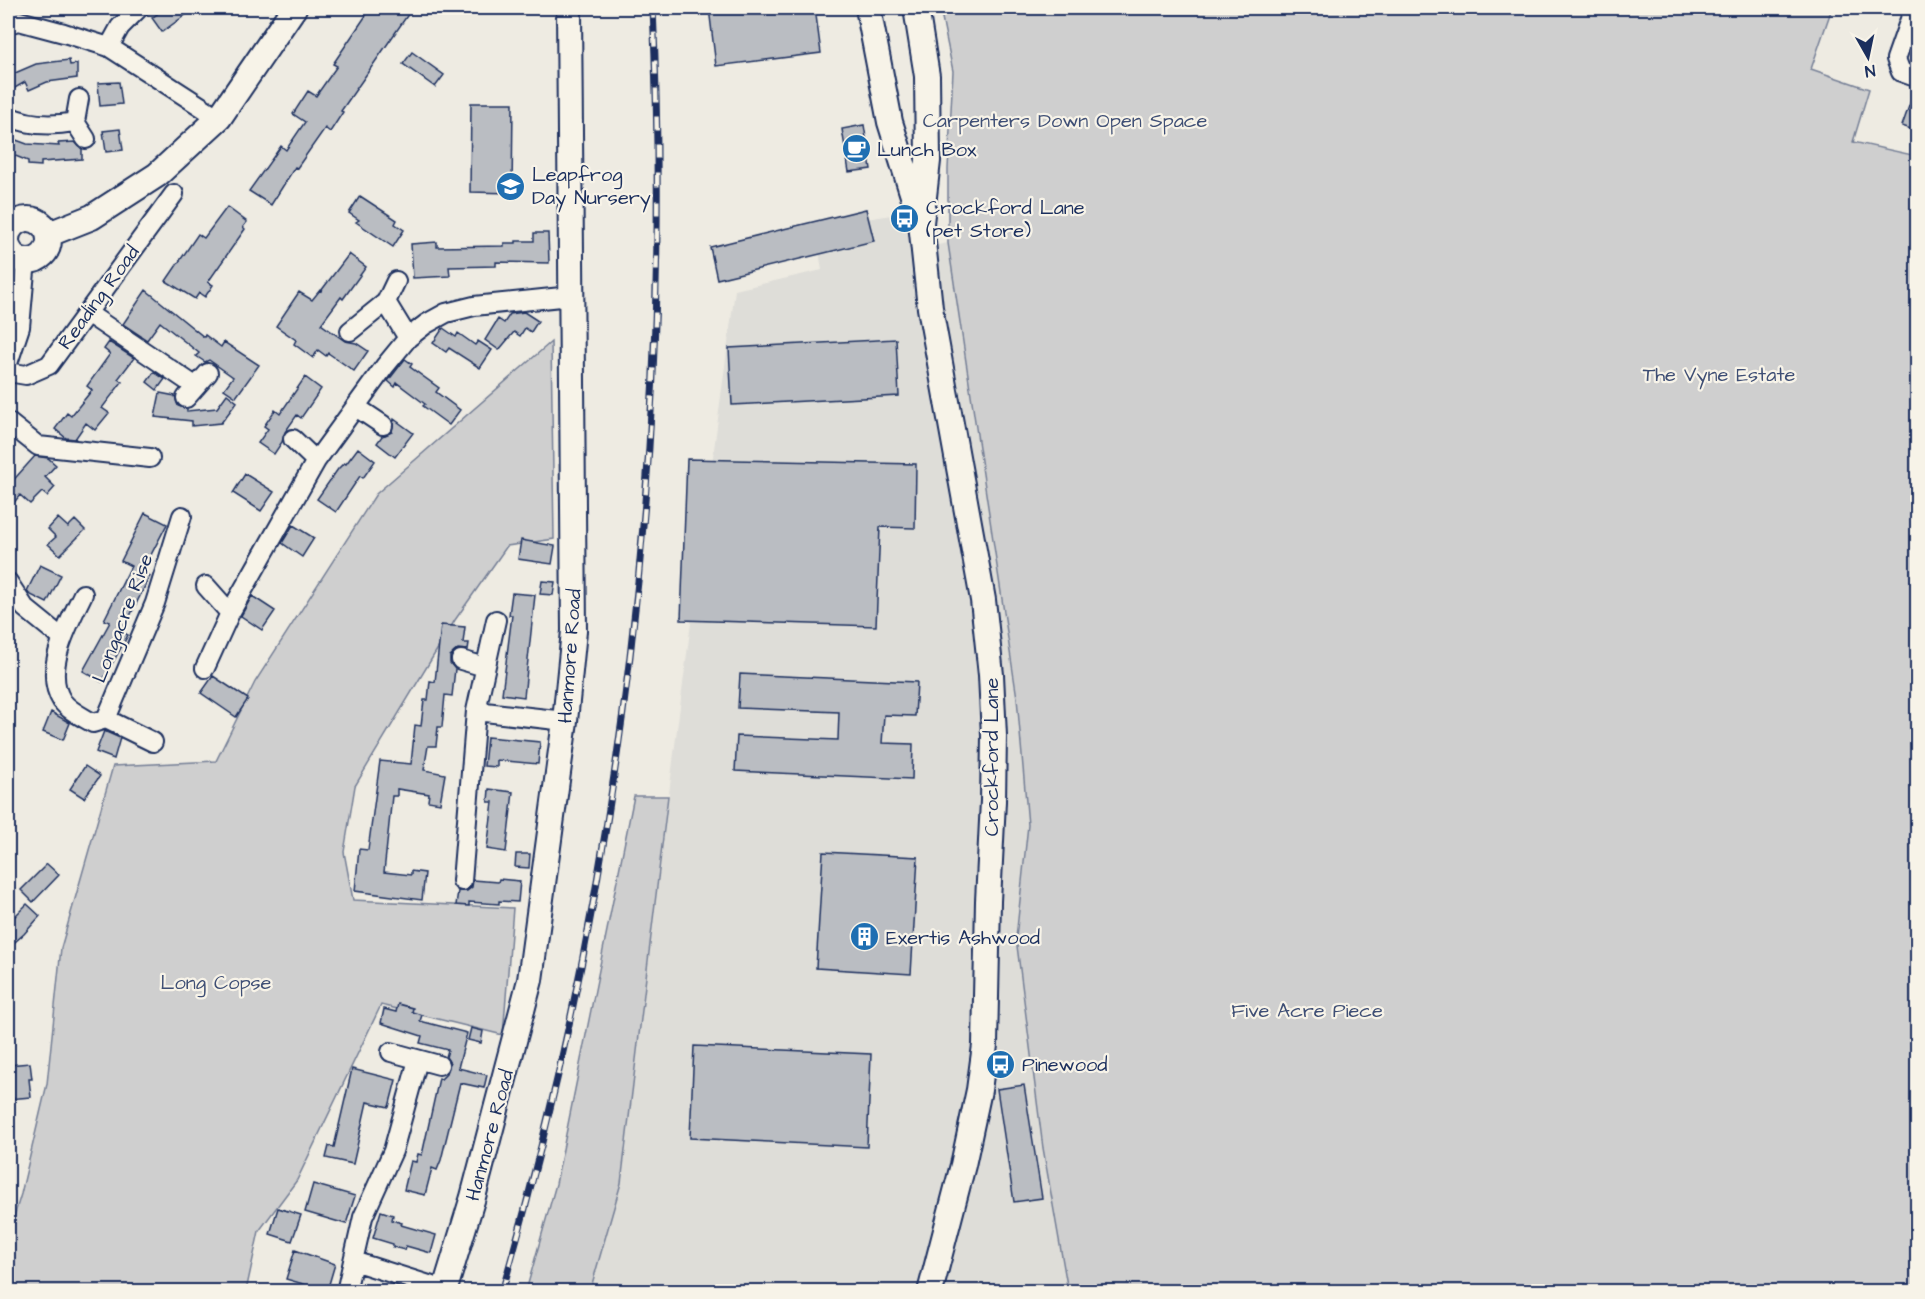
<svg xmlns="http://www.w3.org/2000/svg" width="1925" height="1299" font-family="'Architects Daughter',sans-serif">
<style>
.built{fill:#deddd8}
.green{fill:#cfcfcf;stroke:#757f96;stroke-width:1.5}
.building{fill:#babdc2;stroke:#1b2f5e;stroke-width:1.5}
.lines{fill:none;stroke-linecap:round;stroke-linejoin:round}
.minor-casing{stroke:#1b2f5e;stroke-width:22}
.tertiary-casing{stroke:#1b2f5e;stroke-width:28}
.minor{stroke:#f7f3e8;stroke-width:18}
.tertiary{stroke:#f7f3e8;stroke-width:24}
.rail-casing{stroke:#1b2f5e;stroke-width:7}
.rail{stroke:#f7f3e8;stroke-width:4.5;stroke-dasharray:14;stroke-linecap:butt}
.labels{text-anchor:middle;stroke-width:4.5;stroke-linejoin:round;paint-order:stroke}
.park-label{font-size:20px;fill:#3f4f75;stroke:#f7f3e8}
.poi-label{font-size:20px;fill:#1b2f5e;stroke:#f7f3e8;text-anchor:start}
.street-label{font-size:20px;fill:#1b2f5e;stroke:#f7f3e8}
</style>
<rect width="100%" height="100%" fill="#eeebe2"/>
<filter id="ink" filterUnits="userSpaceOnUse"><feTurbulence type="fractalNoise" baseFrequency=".0167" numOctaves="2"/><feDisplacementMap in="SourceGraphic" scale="12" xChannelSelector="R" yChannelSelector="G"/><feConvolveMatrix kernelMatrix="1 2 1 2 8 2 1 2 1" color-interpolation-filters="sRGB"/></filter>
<g filter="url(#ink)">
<path class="built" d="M911,212L917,249L948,243L1017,698L1028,825L1016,938L1043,1148L1068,1291L589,1292L621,1183L676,737L735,290L822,270L815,227Z"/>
<path class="green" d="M940,8H1832L1811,69L1869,89L1853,142L1917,156V1291H1068L1043,1148L1016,938L1028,825L1017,698L948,243V169L953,71Z
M551,342L554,539L507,546L455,620L355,786L344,852L353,900L513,908L503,1035L381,1005L297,1180L259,1231L246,1291L8,1292V1236L21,1194L47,1084L61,948L113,766L216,761L255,682L376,494Z
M634,796H668L621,1183L590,1291H526L556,1184Z"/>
<path class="building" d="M165,8H195L162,32L152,18Z
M371,8H401L409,13L341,111L343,112L330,132L325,128L297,168L295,167L271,205L249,191L281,146L286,150L305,122L293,114L308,91L316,96L337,66L333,64Z
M709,8H815L821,53L716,66Z
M412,52L444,75L435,87L403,64Z
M69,60L70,65L77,64V78L47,82L29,90L25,82L8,92V76L36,64Z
M119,82L122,104L100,106L98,83Z
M1915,89H1917V131L1902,126Z
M471,103H513L512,193L470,192Z
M864,125L871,169L849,172L842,129Z
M120,129L123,150L106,152L103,131Z
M8,137L27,144L59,146L58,143L75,142L82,149V159L41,162V166L28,165V161L8,153Z
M360,196L397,220L395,224L404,230L393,247L356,222L359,220L349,213Z
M227,207L247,222L243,227L245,229L208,282L213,285L205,297L199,293L195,299L166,281L198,234L204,238Z
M866,209L874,241L717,279L710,247Z
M534,233H548L549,263L496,262V266L449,267L450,276L413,278L411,244L437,242V247L504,246V243H516V241H534Z
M349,254L366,267L343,299L341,297L321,324L345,341L356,343L368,351L354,371L328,353L326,356L318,350L313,358L294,344L296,340L276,326L299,292L312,300L320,290L321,291Z
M146,290L204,337L205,335L221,347L224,342L259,365L236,397L224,389L233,377L209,360L205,362L196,356L199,353L160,322L147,340L123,324Z
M524,312L538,321L531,332L525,328L520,336L514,332L499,350L485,340L498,319L504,323L510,314Z
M443,328L456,337L458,333L475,345L478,341L492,350L480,368L449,348L446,352L433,343Z
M896,339L899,396L732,405L729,348Z
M109,342L134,358L118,379L122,382L102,408L109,413L95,430L86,423L75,439L66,438L55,429L67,413L71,416L92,390L87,386L110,354L104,349Z
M405,359L412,364L410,367L439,388L436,392L460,410L449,425L423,406L425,404L397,383L395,387L388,381Z
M154,372L165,379L157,390L147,382Z
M305,377L321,389L301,418L297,415L285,432L282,442L274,454L258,443L268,429L264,426L275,410L280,414Z
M160,393L175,396L178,406L187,409V411L217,408L227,394L237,402L221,423L192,426V421L155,417Z
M394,419L413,433L395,457L377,443L382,436L392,432Z
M358,448L375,461L363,478L360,476L336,512L317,499L338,469L344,463L346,464Z
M35,456L48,458L56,465L45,477L55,487L47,496L42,492L30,504L20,495L8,510V486Z
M687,459L916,464L915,528L880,527L876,626L681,620Z
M245,474L274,492L261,511L233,493Z
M145,513L167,524L142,572L150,576L122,632L128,635L102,682L83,671L110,622L104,620L131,566L121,561Z
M58,518L68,527L75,520L85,530L60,555L48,544L56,537L48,529Z
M293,525L314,538L302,557L282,543Z
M521,540L555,546L552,564L518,559Z
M40,565L61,575L47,603L29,594L27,591Z
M542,581L555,582L553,595L540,594Z
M512,593L535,595L524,697L502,694L512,615H509Z
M252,596L275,611L262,630L241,616Z
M441,625L465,627L463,643H469L468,650L458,649L450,656V663L455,669L452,696L445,695L442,727H438L436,746H428L424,770L445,774L440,803L428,801L429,794L397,789V796H392L384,872L411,875V871L425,873L422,900L355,891L359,849L368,850L380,761L411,764L415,725L421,726L424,700H428L430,681L435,682Z
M740,674L917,682L915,716L884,715L882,743L913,744L912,779L735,771L737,736L838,740L839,712L738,708Z
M213,676L248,699L236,717L201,693Z
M51,712L70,723L63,740L43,732Z
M104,731L120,738L114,759L96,752Z
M487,737L540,742L538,764L497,760V767L484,766Z
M85,766L100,776L84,798L70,789Z
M489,789L513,792L506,852L487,849L493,802H488Z
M823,852L918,857L911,974L816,968Z
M516,854H530L529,868L515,867Z
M47,864L59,875L33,902L21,890Z
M499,879L520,881L518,902L499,901V904L469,902V906L456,905L458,891H467L472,887L473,880L498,882Z
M27,904L40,916L24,934L8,948V923Z
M398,1004L413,1008L412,1012L422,1015L420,1021L467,1033L458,1068L487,1075L484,1088L460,1083L441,1160L437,1170L432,1168L425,1195L404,1190L411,1161L416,1162L418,1154L422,1155L439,1078L441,1079L447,1073L450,1063L446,1057L448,1050L420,1043L422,1036L381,1023L384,1009L396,1012Z
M471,1028L483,1031L481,1043L468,1040Z
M694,1046L871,1054L867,1147L690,1138Z
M30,1063L32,1079H29L31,1097L8,1099V1065Z
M352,1069L396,1080L389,1107L367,1102L353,1164L326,1158L329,1146L334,1147Z
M1024,1085L1042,1198L1014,1202L997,1089Z
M313,1184L355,1196L346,1224L305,1212Z
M278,1208L301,1215L292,1241L270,1234Z
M381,1211L393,1215L392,1220L402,1223L401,1225L436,1235L431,1253L406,1246L405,1250L393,1247V1244L373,1238Z
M295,1250L335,1264L327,1291L286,1279Z"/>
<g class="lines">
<defs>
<path id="minor" d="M1914,8L1896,59L1901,72L1918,78
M8,24L19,21L64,33L109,47L219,118
M109,47L120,27L139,8
M79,99L75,122L86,139
M8,116C29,126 52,126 75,122
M386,302L408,338
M87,313L195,386
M350,331L386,302L396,281
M8,363L20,327L26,260
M8,372L26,375L49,365L174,194
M186,398L208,373
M356,407L383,425
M8,422L38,446L150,458
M293,439L316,461
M8,582L25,608L62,638
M206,586L230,613
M83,594C69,623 42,670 62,701C69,711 83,717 93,723L106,719L155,603L182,516
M461,660L485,667
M205,668L230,613L316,461L385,366L408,338L426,324L446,313L474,306L571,296
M476,711L565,721
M106,719L153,742
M462,881L476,711L496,620
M391,1052L439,1065
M353,1261L445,1290
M346,1292L363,1217L393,1151L418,1060"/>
<path id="tertiary" d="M868,8L890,122L919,215
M916,8L927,76L928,161L921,223L930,308L983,600L991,675L994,736L993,801L988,901L985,1045L979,1090L963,1165L930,1292
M7 240a21 21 0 1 1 42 0a21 21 0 1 1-42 0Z
M49,234L92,217L157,175L219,118L294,8
M444,1292L473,1197L530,980L565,721L574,631L569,8"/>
</defs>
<use href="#minor" class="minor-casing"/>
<use href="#tertiary" class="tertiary-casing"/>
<use href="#minor" class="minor"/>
<use href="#tertiary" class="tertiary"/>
<defs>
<path id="rail" d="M502,1292C622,876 673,440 653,8"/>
</defs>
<use href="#rail" class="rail-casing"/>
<use href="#rail" class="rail"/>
</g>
</g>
<defs>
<symbol id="cafe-disc" viewBox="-11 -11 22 22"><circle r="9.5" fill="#1f6fb2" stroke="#f7f3e8"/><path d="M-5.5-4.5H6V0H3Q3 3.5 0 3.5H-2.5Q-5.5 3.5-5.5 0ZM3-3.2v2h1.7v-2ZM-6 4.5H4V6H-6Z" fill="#fff"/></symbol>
<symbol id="school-disc" viewBox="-11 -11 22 22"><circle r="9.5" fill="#1f6fb2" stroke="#f7f3e8"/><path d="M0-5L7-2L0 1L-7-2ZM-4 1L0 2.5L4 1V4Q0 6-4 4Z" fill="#fff"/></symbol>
<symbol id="bus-disc" viewBox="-11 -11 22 22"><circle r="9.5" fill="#1f6fb2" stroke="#f7f3e8"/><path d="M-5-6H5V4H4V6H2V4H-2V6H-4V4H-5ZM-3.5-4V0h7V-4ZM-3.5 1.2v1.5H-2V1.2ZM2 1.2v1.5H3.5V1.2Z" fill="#fff"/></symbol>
<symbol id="building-disc" viewBox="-11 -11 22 22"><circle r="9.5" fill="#1f6fb2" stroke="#f7f3e8"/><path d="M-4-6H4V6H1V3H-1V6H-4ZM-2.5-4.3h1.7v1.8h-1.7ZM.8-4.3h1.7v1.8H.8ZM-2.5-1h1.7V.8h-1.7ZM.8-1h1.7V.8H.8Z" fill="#fff"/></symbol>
</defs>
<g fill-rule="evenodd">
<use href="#cafe-disc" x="840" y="132" width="33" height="33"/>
<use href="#school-disc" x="494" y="170" width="33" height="33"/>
<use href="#bus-disc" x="888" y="202" width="33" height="33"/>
<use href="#building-disc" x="848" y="920" width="33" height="33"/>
<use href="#bus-disc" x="984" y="1048" width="33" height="33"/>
</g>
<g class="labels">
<g class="park-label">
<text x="1065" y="127">Carpenters Down Open Space</text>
<text x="1719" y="381">The Vyne Estate</text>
<text x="216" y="989">Long Copse</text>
<text x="1307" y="1017">Five Acre Piece</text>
</g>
<g class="poi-label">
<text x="877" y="156">Lunch Box</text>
<text x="532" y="181">Leapfrog<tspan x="532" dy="23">Day Nursery</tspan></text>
<text x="926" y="214">Crockford Lane<tspan x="926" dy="23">(pet Store)</tspan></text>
<text x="886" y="944">Exertis Ashwood</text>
<text x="1022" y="1071">Pinewood</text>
</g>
<g class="street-label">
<text transform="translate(98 297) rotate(-54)" y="7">Reading Road</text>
<text transform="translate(122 618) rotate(-69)" y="7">Longacre Rise</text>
<text transform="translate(569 656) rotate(-86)" y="7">Hanmore Road</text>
<text transform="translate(991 757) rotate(-90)" y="7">Crockford Lane</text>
<text transform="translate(489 1135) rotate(-75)" y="7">Hanmore Road</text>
</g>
</g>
<rect width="1925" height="1299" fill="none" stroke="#f7f3e8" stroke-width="30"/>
<rect x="15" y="15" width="1895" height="1269" fill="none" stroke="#1b2f5e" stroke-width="2" filter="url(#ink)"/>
<g transform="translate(1868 57) rotate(171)" stroke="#f7f3e8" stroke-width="4.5" paint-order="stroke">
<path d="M0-4.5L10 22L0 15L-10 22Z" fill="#1b2f5e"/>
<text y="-9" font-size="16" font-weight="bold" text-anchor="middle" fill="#1b2f5e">N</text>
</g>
</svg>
